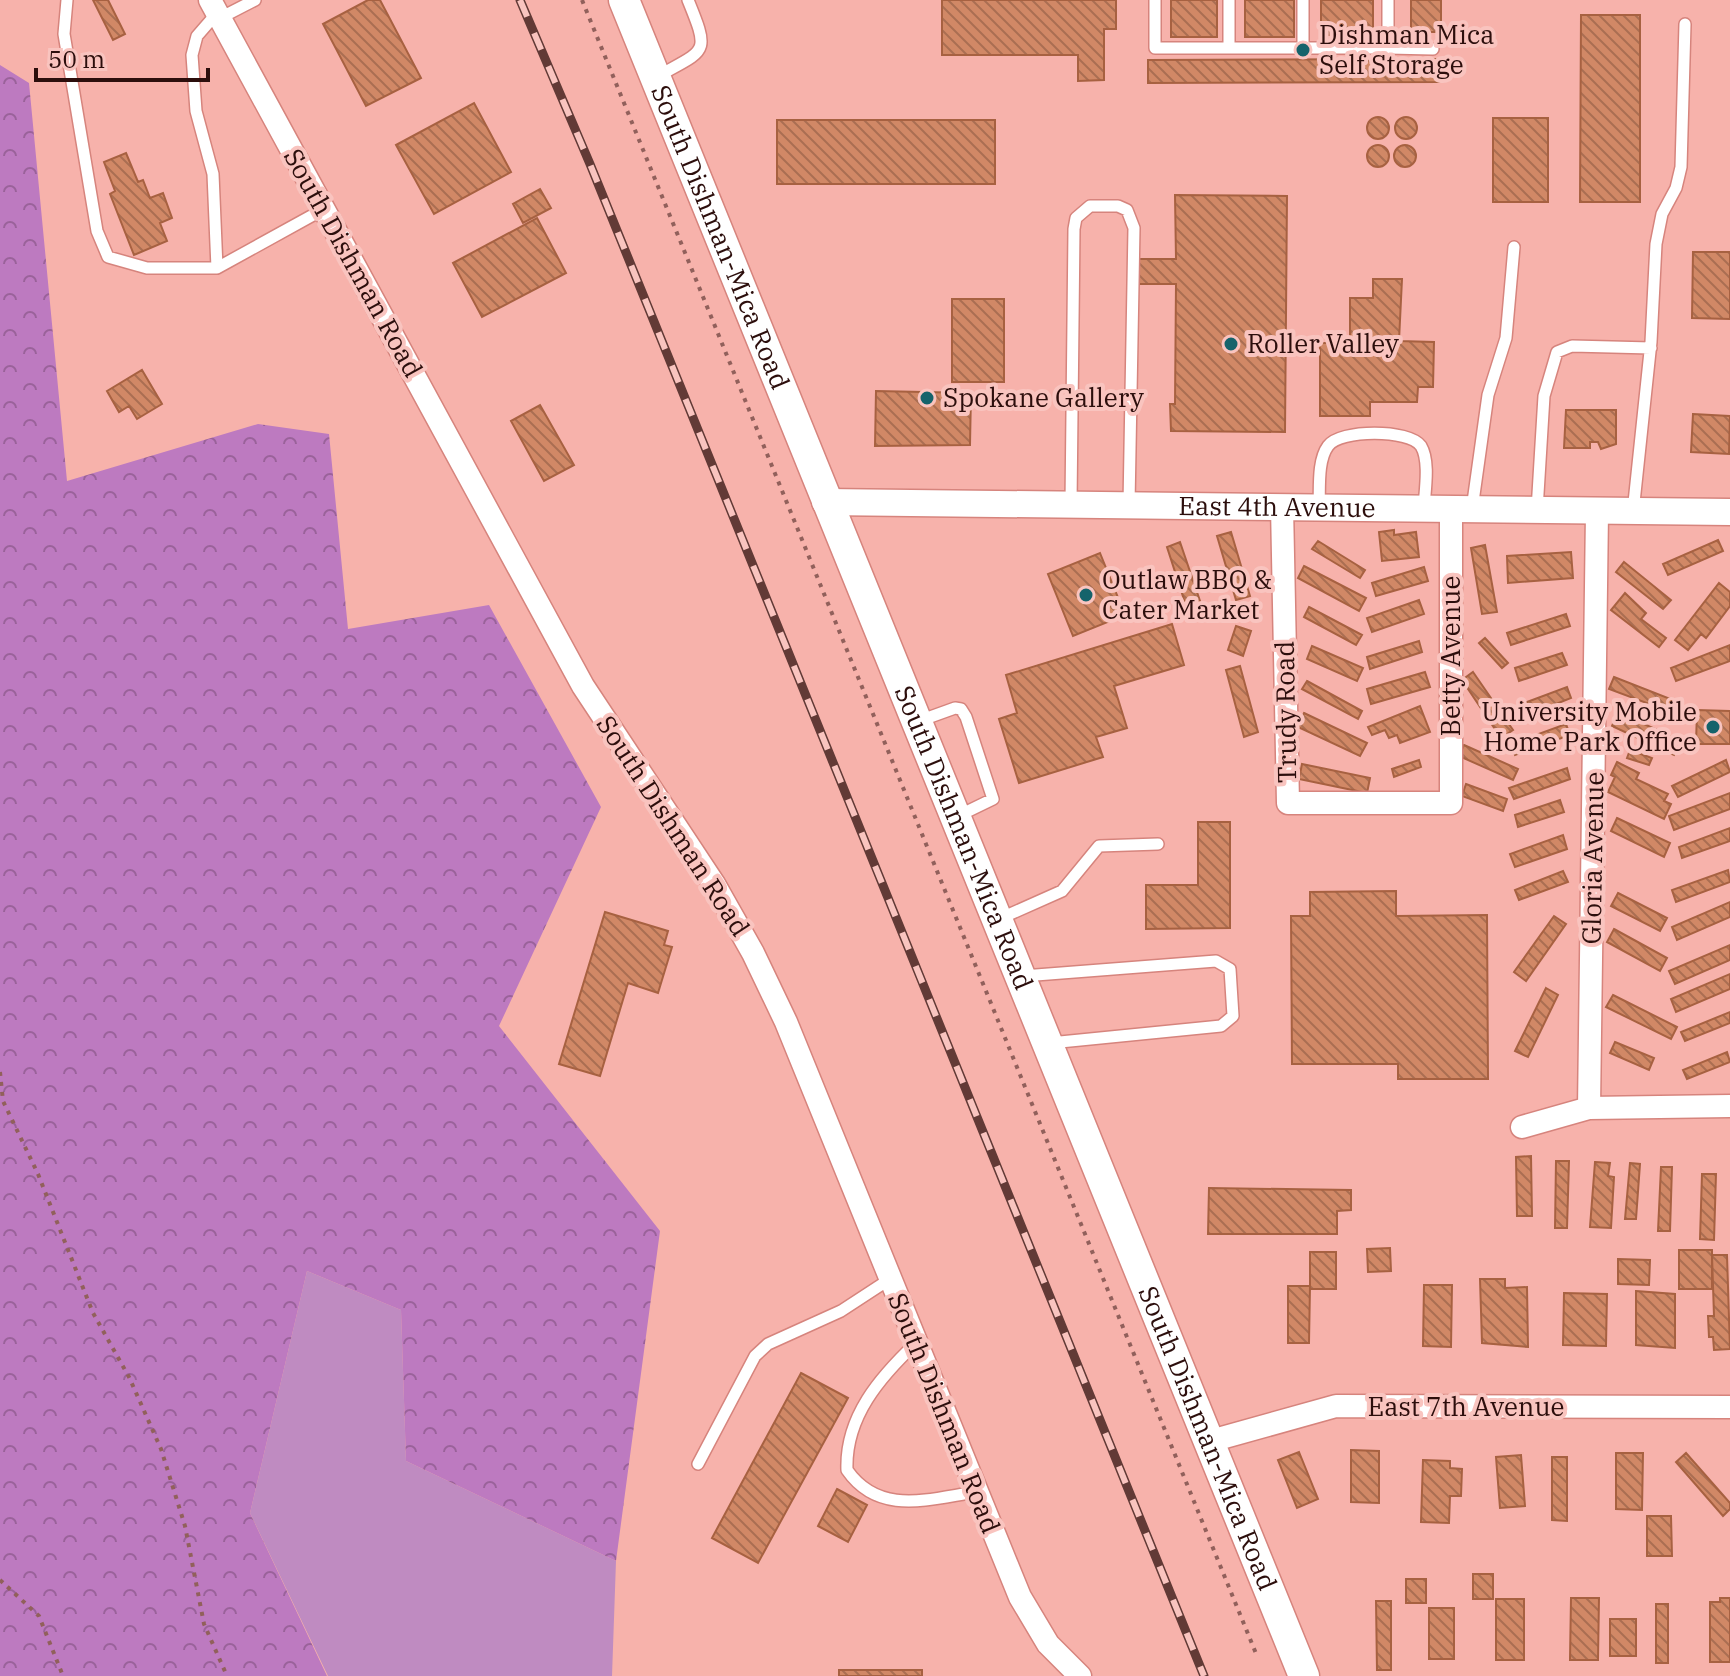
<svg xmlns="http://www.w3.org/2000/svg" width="1730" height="1676" font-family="'IBM Plex Serif',serif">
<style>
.green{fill:#bf8bc1}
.forest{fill:url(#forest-crowns)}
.building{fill:url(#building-back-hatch);stroke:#a76141;stroke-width:2}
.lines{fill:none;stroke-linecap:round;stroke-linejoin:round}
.service-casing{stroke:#d6847d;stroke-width:14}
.minor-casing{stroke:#d6847d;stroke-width:25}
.tertiary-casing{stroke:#d6847d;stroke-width:29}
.secondary-casing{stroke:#d6847d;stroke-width:33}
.path{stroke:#91605b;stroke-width:4;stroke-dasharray:4 6;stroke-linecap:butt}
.service{stroke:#fff;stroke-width:11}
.minor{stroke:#fff;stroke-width:22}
.tertiary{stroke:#fff;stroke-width:26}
.secondary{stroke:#fff;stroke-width:30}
.rail-casing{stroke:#623a36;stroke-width:9}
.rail{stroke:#f9c4bf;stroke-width:6;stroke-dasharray:18;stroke-linecap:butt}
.poi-dot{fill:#15636b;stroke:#f9c4bf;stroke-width:3}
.labels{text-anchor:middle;stroke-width:8;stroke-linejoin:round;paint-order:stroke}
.poi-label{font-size:26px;fill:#2c0e0c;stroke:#f9c4bf;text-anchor:start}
.street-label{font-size:26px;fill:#2c0e0c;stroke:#f9c4bf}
</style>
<defs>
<pattern id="forest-crowns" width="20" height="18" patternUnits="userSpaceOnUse" patternTransform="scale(2)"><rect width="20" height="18" fill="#bd7ac0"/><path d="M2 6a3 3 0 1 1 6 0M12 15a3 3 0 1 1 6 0" fill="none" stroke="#9a629a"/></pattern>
<pattern id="building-back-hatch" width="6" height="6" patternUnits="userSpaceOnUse" patternTransform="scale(2)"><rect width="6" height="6" fill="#d18866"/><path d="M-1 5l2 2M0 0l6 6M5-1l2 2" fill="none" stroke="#aa6e52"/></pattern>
</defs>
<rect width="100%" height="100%" fill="#f7b2ab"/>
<path class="green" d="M307,1271L401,1310L406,1461L616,1561L612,1676H328L250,1513Z"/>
<path class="forest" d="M0,65L29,83L67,481L258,424L329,434L348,629L489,605L601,807L499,1026L660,1231L616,1561L406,1461L401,1310L307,1271L250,1513L327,1676H0Z"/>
<path class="building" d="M93,0H108L125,34L113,40Z
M368,0H380L421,78L366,106L323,24Z
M942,0H1116V29H1104V80L1078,81V55H942Z
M1171,0H1217V37H1171Z
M1245,0H1294V37H1245Z
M1321,0H1373V35H1321Z
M1411,0H1441V32H1411Z
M1581,15H1640V202H1580Z
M1441,59V82L1148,83V60Z
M474,103L511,172L434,214L396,145Z
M1367 128a11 11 0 1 1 22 0a11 11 0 1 1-22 0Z
M1395 128a11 11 0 1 1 22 0a11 11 0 1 1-22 0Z
M1493,118H1548V202H1493Z
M777,120H995V184H777Z
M1367 156a11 11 0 1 1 22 0a11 11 0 1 1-22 0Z
M1394 156a11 11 0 1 1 22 0a11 11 0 1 1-22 0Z
M126,153L138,182L143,180L150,198L163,193L172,218L160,223L167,241L134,255L110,194L115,191L104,162Z
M540,189L551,208L523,223L513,204Z
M1175,195L1287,196L1285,432L1171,431L1170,404H1175L1176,284H1139V259H1176Z
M537,218L566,273L482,317L453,263Z
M1693,252H1730V319L1692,318Z
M1373,279H1402L1399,341L1434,342L1433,387H1418L1417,402H1370V416H1320V343H1350V298H1373Z
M952,299H1004V382H952Z
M142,370L162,404L137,419L129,406L119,412L107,391Z
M876,391L971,393L970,445L875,446Z
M540,405L574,465L544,481L511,421Z
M1566,410H1616V444L1601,449L1598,442H1590V448H1564Z
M1693,414L1730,416L1729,454L1691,452Z
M1394,530V535L1416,532L1419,557L1382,561L1379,532Z
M1231,532L1250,596L1236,600L1217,536Z
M1718,540L1723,551L1668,575L1663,564Z
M1318,541L1365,570L1360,578L1312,549Z
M1180,542L1202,607L1188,612L1167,547Z
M1485,545L1497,612L1482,614L1471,548Z
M1571,552L1573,578L1508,583L1507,556Z
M1100,553L1125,615L1073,636L1048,574Z
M1624,562L1671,600L1663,609L1616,572Z
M1304,566L1366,598L1359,611L1298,578Z
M1424,567L1428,581L1376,596L1372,583Z
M1719,583L1730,592V606L1706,638L1701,634L1688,650L1675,640Z
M1625,593L1646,613L1641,619L1666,638L1659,647L1611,610Z
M1419,600L1424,614L1372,632L1367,618Z
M1309,607L1362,635L1356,645L1304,617Z
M1566,614L1570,626L1511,645L1507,633Z
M1172,624L1184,665L1114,686L1127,728L1096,737L1103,757L1019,783L999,719L1017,713L1006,675Z
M1236,626L1251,631L1243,656L1228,650Z
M1485,638L1508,663L1502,668L1479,643Z
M1419,641L1422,652L1370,669L1367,657Z
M1730,645V661L1676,681L1671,668Z
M1312,646L1363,668L1357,681L1307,659Z
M1562,653L1567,665L1519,681L1515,668Z
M1240,666L1258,732L1244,737L1226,670Z
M1425,672L1430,687L1371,704L1367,689Z
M1473,672L1513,730L1501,738L1462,680Z
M1614,677L1673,700L1668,711L1609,689Z
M1307,681L1362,711L1358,719L1302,689Z
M1567,687L1571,698L1516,720L1511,708Z
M1420,706L1430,732L1400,743L1397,735L1389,738L1385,730L1372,735L1368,727Z
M1697,710L1730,711V744H1696Z
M1618,712L1681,741L1674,755L1612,726Z
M1304,713L1367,743L1360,756L1298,727Z
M1566,724L1570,735L1515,755L1511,744Z
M1464,745L1518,769L1513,780L1459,756Z
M1630,750L1652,758L1649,765L1627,758Z
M1419,760L1421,767L1394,777L1392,769Z
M1726,760L1730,772L1678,797L1672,786Z
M1617,762L1639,773L1636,779L1668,794L1664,801L1671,804L1664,819L1608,792L1615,777L1611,775Z
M1302,764L1370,778L1367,793L1299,779Z
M1567,768L1570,779L1514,799L1509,788Z
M1466,784L1507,799L1503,811L1462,796Z
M1730,793V809L1674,830L1669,816Z
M1560,800L1564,812L1518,827L1515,815Z
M1617,818L1670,843L1664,857L1611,831Z
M1198,822H1230V928L1146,929V885H1198Z
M1730,828V841L1682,858L1679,847Z
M1563,835L1567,849L1515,867L1510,854Z
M1728,870L1730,882L1676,902L1672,890Z
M1563,871L1568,882L1519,900L1515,890Z
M1396,891V916L1487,915L1488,1079H1398V1064H1292L1291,916H1310V892Z
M1618,893L1667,918L1660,931L1611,906Z
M1730,902V917L1677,940L1672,927Z
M605,912L668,931L664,945L672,947L658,993L628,983L600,1076L559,1064Z
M1554,916L1566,924L1526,981L1514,972Z
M1614,929L1667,958L1660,971L1607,942Z
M1730,945V960L1675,984L1669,971Z
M1730,974V989L1676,1012L1671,999Z
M1546,988L1558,995L1528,1057L1515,1051Z
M1613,995L1677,1027L1671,1039L1606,1007Z
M1730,1012V1023L1685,1041L1681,1032Z
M1615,1042L1654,1058L1649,1070L1610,1053Z
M1727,1052L1730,1062L1687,1079L1683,1070Z
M1531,1156L1532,1216H1517L1516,1157Z
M1556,1161H1569L1567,1228H1555Z
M1595,1162L1610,1163L1608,1176L1614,1177L1611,1228L1590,1227Z
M1630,1163L1640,1164L1636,1219H1625Z
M1661,1167H1672L1670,1231H1658Z
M1702,1174H1716L1714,1240L1700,1239Z
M1209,1188L1351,1190V1210L1337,1211V1234H1208Z
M1390,1248L1391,1271L1368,1272L1367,1249Z
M1679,1250H1712V1289H1679Z
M1310,1252H1336V1289H1310Z
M1712,1255H1727L1730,1349L1714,1350L1713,1337H1709L1708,1316H1714Z
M1618,1259L1650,1260L1649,1285L1618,1284Z
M1480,1279H1505V1288L1527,1287L1528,1347L1482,1343Z
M1424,1285H1452L1451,1347L1423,1346Z
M1288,1286H1310L1309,1343H1288Z
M1636,1291L1675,1294V1348L1636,1345Z
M1564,1293L1607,1294L1606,1346L1563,1345Z
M801,1373L848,1398L758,1563L712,1538Z
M1351,1450L1379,1451V1503L1351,1502Z
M1299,1452L1318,1499L1297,1508L1278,1460Z
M1616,1453H1643L1642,1510L1616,1509Z
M1686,1453L1730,1503V1509L1723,1516L1676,1462Z
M1521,1455L1525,1506L1500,1508L1496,1457Z
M1552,1457H1567V1521L1552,1520Z
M1423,1460L1450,1461V1468L1462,1469L1461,1496H1450L1449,1523L1421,1522Z
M837,1489L867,1505L848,1542L818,1526Z
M1647,1516H1671L1672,1556H1647Z
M1473,1574H1493V1599H1473Z
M1406,1579H1426V1603H1406Z
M1571,1598H1599L1598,1660H1570Z
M1720,1598H1730V1662H1710V1602H1720Z
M1496,1599H1524V1660H1496Z
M1376,1601H1391V1670H1377Z
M1656,1604H1668V1663H1656Z
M1429,1608H1454V1659H1429Z
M1610,1619H1636V1656H1610Z
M839,1670H922V1676H839Z"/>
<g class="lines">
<defs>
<path id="service" d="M67,0L64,34L97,231L108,257L147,268H217L324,209
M1155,0V48H1388V0
M1229,0V48
M1303,0V48
M217,13L197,36L192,55L196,111L213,174L217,268
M220,18L255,0
M1388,48L1433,49
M658,76C707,49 710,54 688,0
M1071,504L1074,229L1076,218L1090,206H1118L1127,210L1134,228L1129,504
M1319,507C1320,489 1317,461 1328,446C1340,429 1409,429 1421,446C1430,461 1425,490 1424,507
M1472,509L1488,395L1506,338L1514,247
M1537,510L1544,396L1557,352L1572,346L1651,348
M1633,512L1651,342L1656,244L1662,214L1676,188L1681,167L1685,24
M919,721L955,708L961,709L966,717L993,799L958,816
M999,919L1062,891L1099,846L1158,844
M1023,976L1216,961L1230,969L1233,1016L1221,1026L1050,1043
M916,1343C880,1377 845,1417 847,1470C879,1516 928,1499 976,1492
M698,1464L755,1356L768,1344L841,1311L890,1279"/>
<path id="minor" d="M210,0L583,686L714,884L753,953L786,1022L1020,1597L1048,1644L1080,1676
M1282,506L1288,803H1451V510
M1589,1108L1597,512
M1522,1127L1589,1108L1730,1106
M1207,1442L1336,1406L1730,1407"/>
<g id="tertiary">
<path id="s1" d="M825,502L1730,512"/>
</g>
<g id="secondary">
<path id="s2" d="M624,0L1304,1676"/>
</g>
</defs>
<use href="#service" class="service-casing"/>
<use href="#minor" class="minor-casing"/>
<use href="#tertiary" class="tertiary-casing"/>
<use href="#secondary" class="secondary-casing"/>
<path class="path" d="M582,0L1257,1656
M0,1072L3,1101L38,1174L93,1313L129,1377L161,1449L185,1526L204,1624L227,1676
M0,1580L39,1616L63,1676"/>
<use href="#service" class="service"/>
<use href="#minor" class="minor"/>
<use href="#tertiary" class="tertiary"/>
<use href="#secondary" class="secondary"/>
<defs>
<path id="rail" d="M520,0L590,164L1204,1676"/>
</defs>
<use href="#rail" class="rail-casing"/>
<use href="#rail" class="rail"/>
</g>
<g class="poi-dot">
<circle cx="1303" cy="50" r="8"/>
<circle cx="1231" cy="344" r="8"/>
<circle cx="927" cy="398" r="8"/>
<circle cx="1086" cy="595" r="8"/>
<circle cx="1713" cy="727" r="8"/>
</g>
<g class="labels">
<g class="poi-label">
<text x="1319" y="44">Dishman Mica<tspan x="1319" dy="30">Self Storage</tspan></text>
<text x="1247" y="353">Roller Valley</text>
<text x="943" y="407">Spokane Gallery</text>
<text x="1102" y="589">Outlaw BBQ &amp;<tspan x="1102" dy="30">Cater Market</tspan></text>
<text x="1697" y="721" text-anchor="end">University Mobile<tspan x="1697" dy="30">Home Park Office</tspan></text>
</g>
<g class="street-label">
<text dy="9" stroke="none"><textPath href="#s2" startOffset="256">South Dishman-Mica Road</textPath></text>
<text transform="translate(353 263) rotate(61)" y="9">South Dishman Road</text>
<text dy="9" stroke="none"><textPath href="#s1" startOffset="452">East 4th Avenue</textPath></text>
<text transform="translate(1451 656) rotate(-90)" y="9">Betty Avenue</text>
<text transform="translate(1286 712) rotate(-91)" y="9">Trudy Road</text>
<text transform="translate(673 826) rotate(57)" y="9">South Dishman Road</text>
<text dy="9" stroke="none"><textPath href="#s2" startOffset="904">South Dishman-Mica Road</textPath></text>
<text transform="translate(1593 858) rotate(-89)" y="9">Gloria Avenue</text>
<text x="1466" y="1416">East 7th Avenue</text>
<text transform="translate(944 1413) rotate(68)" y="9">South Dishman Road</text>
<text dy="9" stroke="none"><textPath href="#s2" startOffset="1552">South Dishman-Mica Road</textPath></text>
</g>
</g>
<path d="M36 68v12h172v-12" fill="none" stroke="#2c0e0c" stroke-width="4"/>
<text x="48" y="68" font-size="24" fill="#2c0e0c" stroke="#f9c4bf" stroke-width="6" paint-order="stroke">50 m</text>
</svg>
